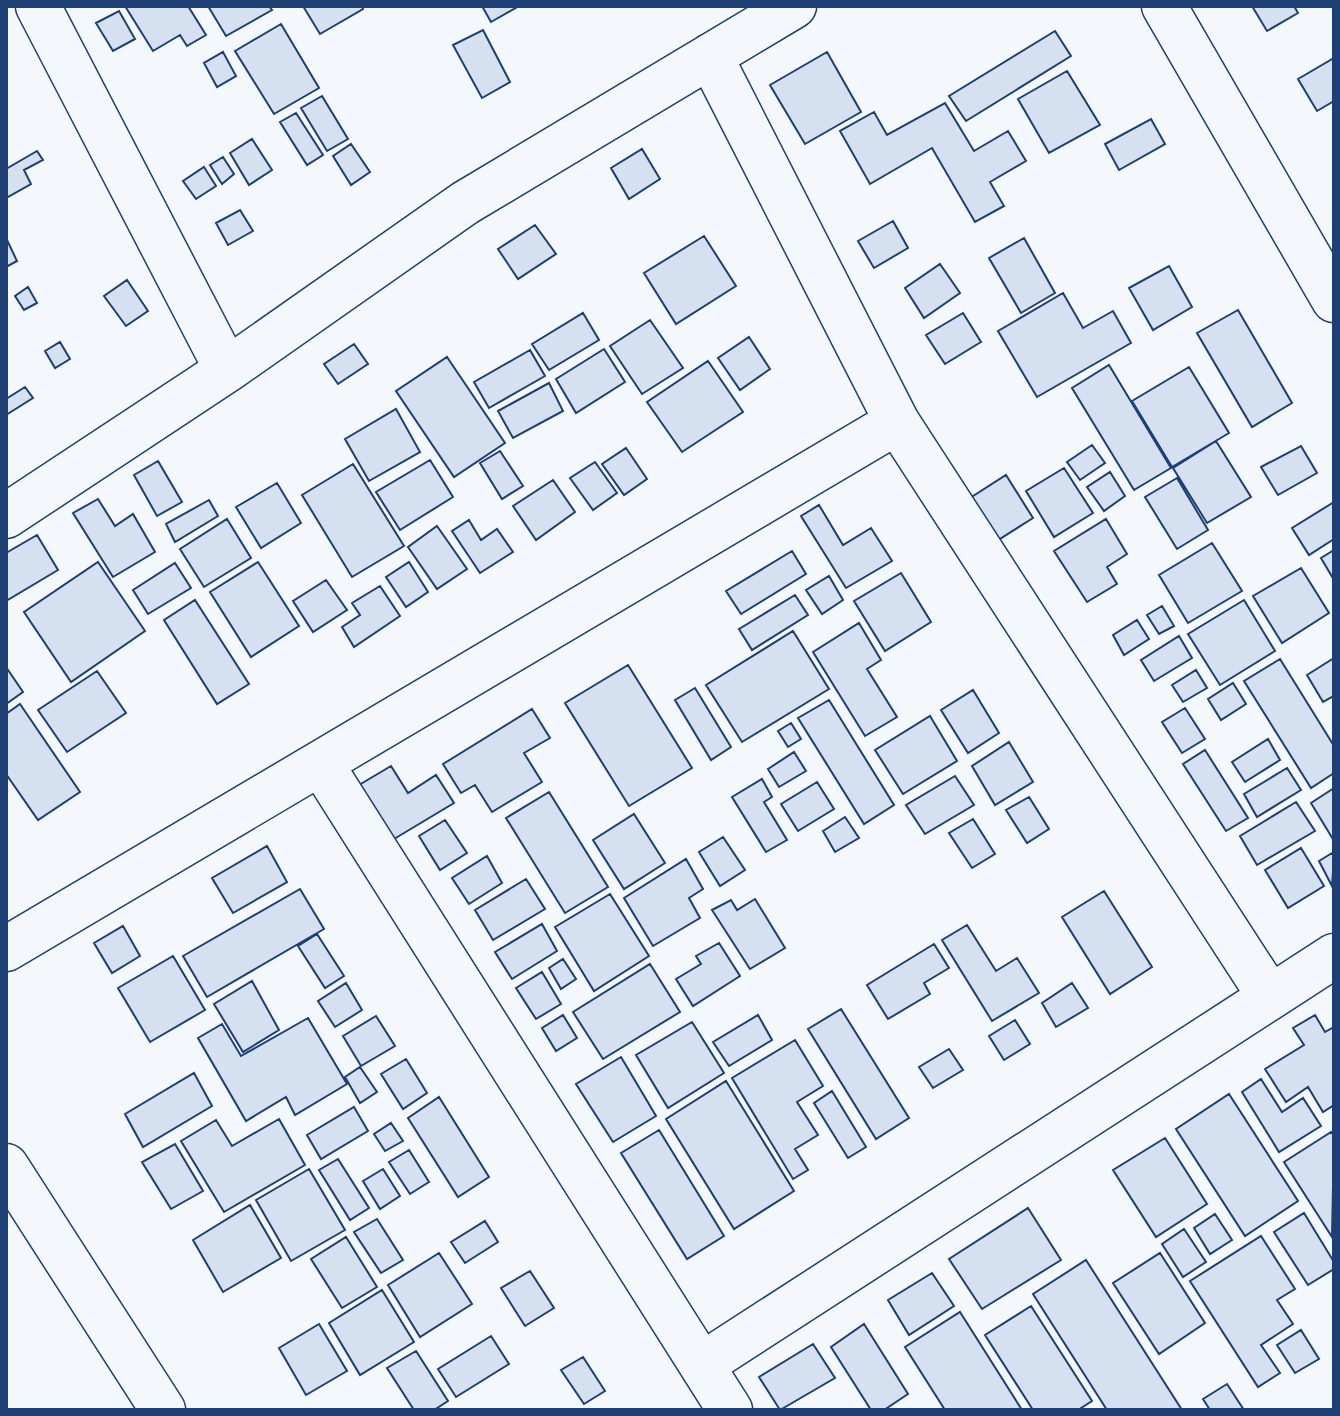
<svg xmlns="http://www.w3.org/2000/svg" width="1340" height="1416" font-family="Commissioner,sans-serif">
<style>
.building{fill:#d5e0f0;stroke:#1d3f73;stroke-width:2}
.lines{fill:none;stroke-linecap:round;stroke-linejoin:round}
.minor-casing{stroke:#1d3f73;stroke-width:47}
.minor{stroke:#f4f7fb;stroke-width:44}
</style>
<rect width="100%" height="100%" fill="#f4f7fb"/>
<path class="building" d="M125,6H188L206,35L187,46L180,35L153,51Z
M208,6H269L272,10L226,36Z
M303,6H362L363,9L320,34Z
M482,6H519L491,22Z
M1252,6H1294L1298,13L1267,31Z
M119,11L135,39L113,51L96,23Z
M281,24L319,88L274,114L235,51Z
M483,30L510,82L482,98L453,45Z
M1055,31L1071,56L966,121L949,96Z
M223,52L236,76L217,87L204,63Z
M827,52L861,112L805,144L770,85Z
M1334,58V101L1317,111L1298,79Z
M1067,71L1100,125L1049,153L1018,99Z
M322,96L348,139L327,151L301,108Z
M945,103L974,151L1008,131L1026,161L990,182L1004,206L975,222L932,148L870,184L840,131L874,112L887,135Z
M296,113L323,155L307,165L280,122Z
M1151,119L1165,144L1119,170L1105,144Z
M252,139L272,170L249,185L230,153Z
M351,144L370,172L351,185L333,156Z
M642,149L660,179L629,199L611,168Z
M37,151L43,160L24,170L31,184L6,198V169Z
M223,157L234,174L222,184L210,165Z
M204,167L216,186L196,199L183,181Z
M240,210L253,231L228,245L216,223Z
M893,221L908,248L874,268L858,241Z
M535,225L556,254L518,279L498,249Z
M704,236L736,286L676,324L644,273Z
M6,238L17,261L6,267Z
M1024,238L1055,293L1021,313L989,258Z
M940,264L960,293L924,318L905,288Z
M1169,266L1192,307L1153,330L1129,288Z
M127,280L148,311L126,326L104,296Z
M28,287L37,303L24,310L15,296Z
M1063,293L1083,328L1113,311L1131,343L1037,397L998,331Z
M1238,310L1292,403L1252,427L1197,333Z
M583,313L599,340L549,370L532,344Z
M963,313L981,342L945,364L926,335Z
M650,320L683,368L642,394L610,346Z
M749,337L770,369L740,390L718,358Z
M60,342L70,359L55,368L45,351Z
M354,344L368,364L338,384L324,364Z
M604,349L625,382L576,413L556,379Z
M530,350L545,376L489,408L474,382Z
M447,357L505,443L454,477L396,391Z
M708,361L743,412L682,452L647,402Z
M1109,365L1171,468L1134,490L1072,388Z
M1189,367L1229,433L1172,467L1132,401Z
M549,383L563,411L513,438L498,411Z
M25,387L33,398L6,415V399Z
M396,409L420,452L369,481L345,439Z
M1216,441L1251,497L1207,523L1173,468Z
M1092,445L1105,463L1080,480L1067,462Z
M1301,446L1317,473L1278,495L1261,467Z
M626,448L647,479L624,495L602,464Z
M500,451L523,486L502,499L480,463Z
M430,460L453,497L400,530L376,492Z
M158,461L182,502L157,516L134,475Z
M595,462L617,493L593,510L570,478Z
M353,464L404,546L352,577L302,495Z
M1064,468L1093,513L1054,537L1026,491Z
M1110,472L1125,496L1104,511L1087,487Z
M1006,475L1033,518L995,542L970,498Z
M1177,478L1208,530L1177,549L1145,497Z
M553,480L575,512L536,540L513,506Z
M277,483L301,523L261,548L236,507Z
M98,499L115,526L133,514L155,552L113,577L73,513Z
M209,500L218,516L175,542L166,524Z
M1334,502V539L1309,555L1292,528Z
M819,505L843,545L871,528L892,561L846,588L801,516Z
M227,519L251,558L204,587L180,549Z
M1106,519L1127,554L1107,567L1117,584L1087,602L1054,551Z
M469,520L481,540L497,529L513,552L480,573L452,531Z
M437,526L467,569L437,589L408,547Z
M37,535L58,570L6,601V553Z
M1212,543L1242,591L1188,623L1159,575Z
M1334,550V580L1321,558Z
M792,551L806,574L741,614L726,591Z
M98,562L145,631L71,682L24,612Z
M258,562L299,626L251,657L210,592Z
M409,562L428,592L406,607L386,577Z
M175,563L191,588L148,614L133,590Z
M1301,568L1329,613L1282,643L1253,596Z
M901,573L931,622L885,651L854,601Z
M829,576L843,600L822,614L806,590Z
M326,580L347,610L313,632L293,601Z
M380,586L400,616L354,647L342,627L360,615L352,603Z
M795,595L808,615L752,650L739,629Z
M195,600L249,684L217,704L164,620Z
M1244,600L1275,651L1220,685L1188,634Z
M1162,606L1174,626L1159,634L1147,615Z
M1137,620L1149,639L1124,655L1113,635Z
M859,623L881,660L867,669L897,717L865,736L813,652Z
M793,631L829,689L742,742L706,685Z
M1179,636L1192,658L1154,681L1141,660Z
M1334,658V696L1323,702L1307,675Z
M1280,659L1334,746V773L1311,788L1244,681Z
M628,665L692,768L629,806L565,703Z
M6,667L23,692L6,704Z
M1196,670L1207,688L1183,702L1172,685Z
M97,671L126,713L67,752L38,710Z
M1233,683L1246,704L1221,720L1208,699Z
M695,688L731,747L711,760L675,700Z
M973,690L999,733L968,753L941,710Z
M829,700L894,805L864,824L798,718Z
M20,704L80,792L38,820L6,774V714Z
M1185,708L1205,739L1182,753L1162,722Z
M532,709L550,738L524,753L542,782L492,812L475,785L461,793L443,764Z
M930,716L957,761L903,794L875,750Z
M791,723L801,739L788,747L778,731Z
M1268,739L1280,760L1245,782L1232,762Z
M1009,742L1033,782L995,805L972,766Z
M1205,750L1248,818L1226,831L1183,764Z
M794,752L806,771L779,787L768,769Z
M391,766L408,793L436,775L454,803L394,839L359,785Z
M1287,768L1301,790L1257,817L1244,794Z
M955,776L974,805L925,834L906,805Z
M762,779L772,797L764,802L787,840L766,852L732,797Z
M817,782L834,809L798,831L781,804Z
M1334,788V841L1311,803Z
M549,792L608,887L565,913L506,818Z
M1029,797L1049,829L1027,843L1006,810Z
M1296,802L1315,831L1257,865L1240,836Z
M634,814L665,863L624,889L593,840Z
M845,817L859,838L835,852L823,831Z
M973,819L995,854L972,868L949,833Z
M445,820L467,853L440,870L419,836Z
M723,837L745,870L720,886L699,852Z
M267,846L287,882L233,913L212,878Z
M1301,848L1324,886L1288,908L1265,870Z
M1332,853L1334,856L1332,886L1319,861Z
M487,856L502,883L469,904L452,878Z
M686,859L703,889L689,898L700,918L653,946L624,898Z
M526,879L545,909L493,940L475,910Z
M300,889L324,929L207,997L183,956Z
M1104,891L1152,967L1110,994L1062,917Z
M610,894L649,956L594,991L555,927Z
M755,899L785,948L750,969L712,910L731,900L737,910Z
M542,924L557,951L512,979L495,952Z
M967,925L996,971L1017,958L1039,993L992,1021L942,940Z
M123,926L140,956L112,973L94,943Z
M317,934L344,976L325,988L298,946Z
M719,943L740,976L693,1006L676,979L701,964L696,956Z
M934,944L949,968L924,983L930,994L888,1019L867,985Z
M173,956L205,1010L150,1042L118,988Z
M563,959L576,979L561,989L549,968Z
M650,964L680,1012L603,1059L573,1012Z
M542,972L561,1004L536,1019L516,988Z
M252,981L279,1030L243,1052L214,1004Z
M346,983L362,1010L335,1027L318,1001Z
M1072,983L1088,1008L1056,1027L1042,1003Z
M841,1009L909,1118L876,1139L808,1029Z
M563,1015L577,1038L556,1051L542,1028Z
M758,1015L772,1040L729,1066L713,1042Z
M1315,1015L1325,1032L1334,1027V1105L1323,1112L1308,1087L1286,1102L1265,1069L1304,1045L1293,1028Z
M376,1016L395,1046L361,1066L343,1036Z
M308,1018L347,1084L295,1115L286,1097L246,1121L198,1038L222,1024L241,1056Z
M1015,1020L1030,1044L1004,1060L989,1036Z
M692,1022L724,1073L668,1108L636,1055Z
M795,1040L823,1086L797,1102L818,1135L795,1149L808,1170L793,1179L732,1078Z
M949,1049L963,1070L933,1088L919,1067Z
M621,1057L656,1116L613,1142L576,1084Z
M406,1059L427,1093L403,1109L381,1074Z
M360,1067L377,1092L360,1103L345,1077Z
M194,1073L212,1106L143,1147L125,1114Z
M1261,1079L1282,1112L1303,1098L1321,1126L1279,1152L1242,1092Z
M726,1081L794,1191L734,1229L666,1119Z
M832,1091L866,1147L848,1158L814,1103Z
M1229,1094L1298,1201L1245,1236L1176,1129Z
M439,1097L489,1177L458,1197L408,1118Z
M354,1107L368,1131L321,1159L307,1135Z
M279,1119L305,1165L224,1212L181,1141L216,1120L232,1146Z
M391,1123L403,1141L385,1151L374,1134Z
M659,1130L724,1236L687,1259L621,1153Z
M1331,1132L1334,1136L1332,1237L1284,1162Z
M1165,1138L1207,1204L1156,1237L1113,1170Z
M175,1144L203,1191L171,1209L142,1162Z
M409,1150L429,1182L410,1194L389,1162Z
M338,1159L369,1208L350,1220L319,1170Z
M309,1169L345,1230L291,1261L256,1200Z
M383,1169L400,1196L380,1209L363,1181Z
M250,1205L281,1258L223,1292L193,1240Z
M1028,1208L1061,1260L982,1309L949,1259Z
M1304,1213L1334,1262V1269L1308,1285L1274,1232Z
M1215,1214L1232,1240L1210,1254L1194,1228Z
M377,1219L403,1260L381,1273L354,1232Z
M485,1221L498,1242L465,1263L451,1242Z
M1184,1229L1206,1262L1183,1277L1162,1244Z
M1261,1236L1295,1289L1277,1300L1293,1324L1261,1345L1280,1373L1258,1387L1190,1281Z
M346,1237L377,1287L342,1308L311,1259Z
M439,1253L472,1304L420,1337L388,1285Z
M1160,1253L1205,1323L1159,1354L1113,1283Z
M1086,1260L1182,1410H1107L1033,1294Z
M530,1271L554,1308L525,1326L501,1288Z
M932,1273L954,1306L909,1335L888,1300Z
M382,1290L414,1342L360,1375L329,1323Z
M1031,1306L1092,1401L1078,1410H1033L985,1335Z
M960,1312L1022,1410H945L905,1347Z
M319,1324L347,1371L306,1395L279,1348Z
M864,1324L908,1394L884,1410H871L831,1347Z
M1301,1330L1319,1359L1295,1373L1277,1345Z
M491,1336L509,1364L456,1397L438,1369Z
M813,1344L835,1378L780,1410L759,1377Z
M416,1351L448,1401L434,1410H414L387,1368Z
M583,1357L605,1391L584,1404L561,1370Z
M1227,1384L1244,1410H1210L1203,1399Z"/>
<g class="lines">
<defs>
<path id="minor" d="M38,6L227,370
M1164,6L1334,300
M710,56L897,422L1270,997
M6,516L227,370L465,203L794,6
M321,764L730,1410
M6,949L897,422
M6,1166L163,1410
M703,1364L1334,956"/>
</defs>
<use href="#minor" class="minor-casing"/>
<use href="#minor" class="minor"/>
</g>
<rect width="1340" height="1416" fill="none" stroke="#1d3f73" stroke-width="16"/>
</svg>
